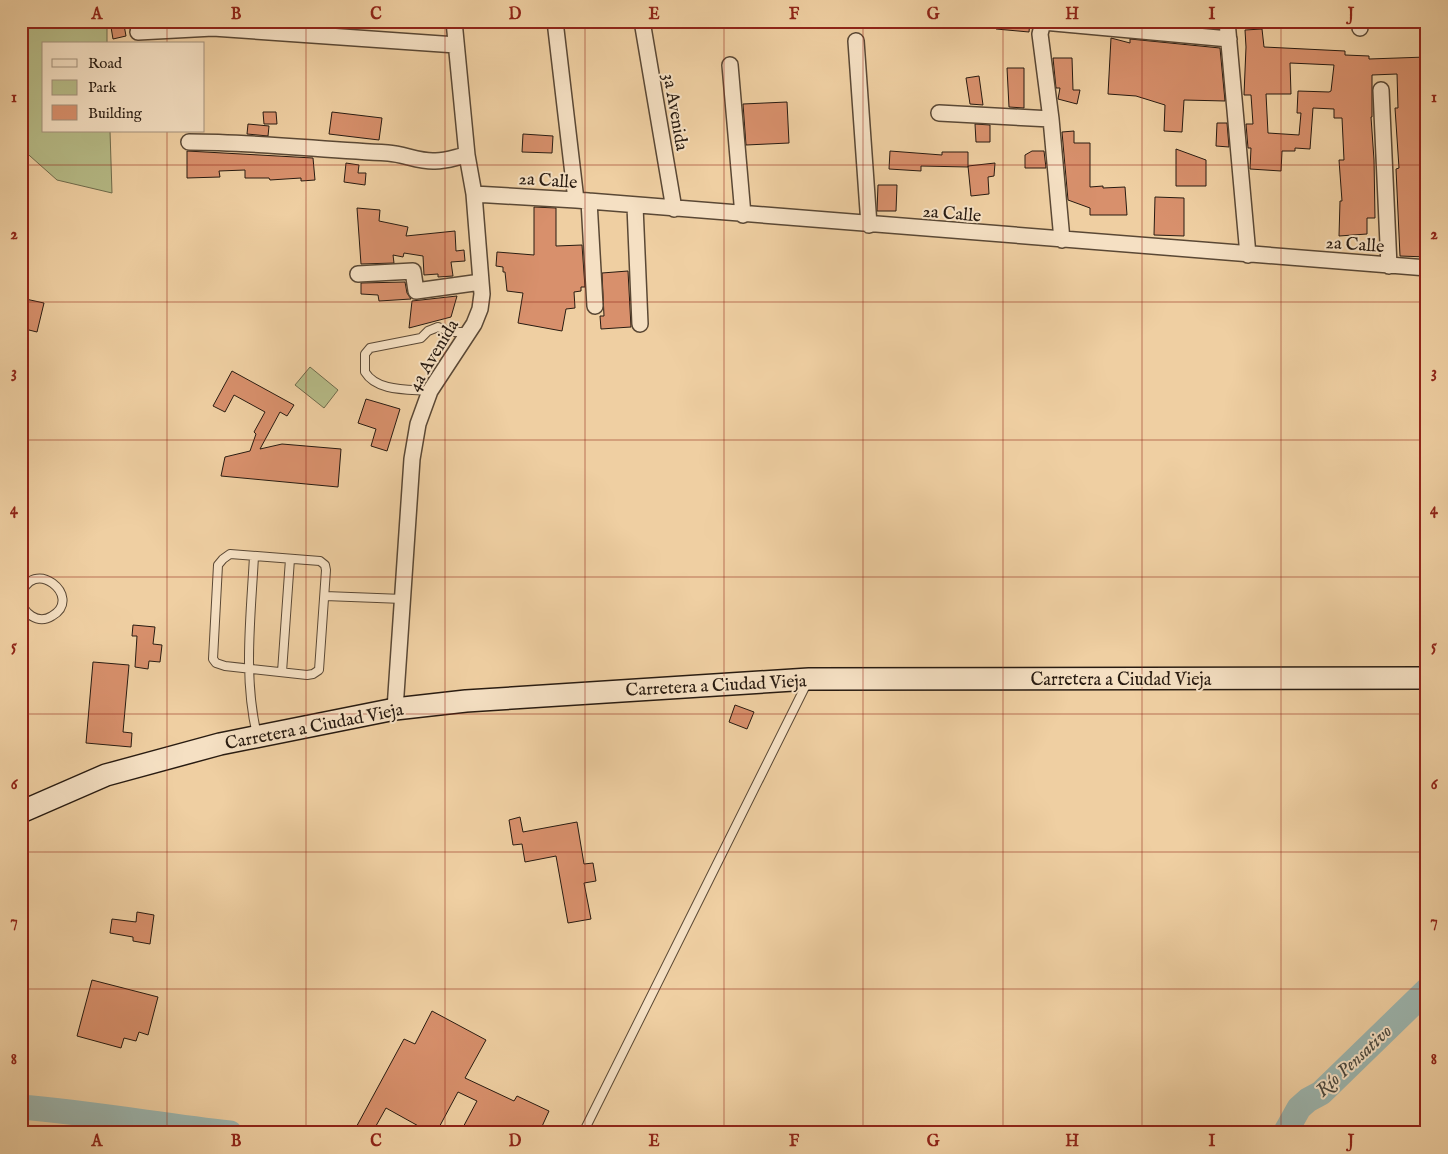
<svg xmlns="http://www.w3.org/2000/svg" width="1448" height="1154" font-family="'IM FELL English',serif">
<style>
.green{fill:#b6bb87;stroke:#6f6b4c}
.lines{fill:none;stroke-linecap:round;stroke-linejoin:round}
.stream{stroke:#6e776f;stroke-width:4.5}
.river{stroke:#9cb5ae;stroke-width:25}
.building{fill:#d8906c;stroke:#281b11;fill-rule:evenodd}
.lane-casing{stroke:#5a4835;stroke-width:10}
.street-casing{stroke:#5a4835;stroke-width:18}
.secondary-casing{stroke:#281b11;stroke-width:24}
.path{stroke:#281b11;stroke-width:2.5;stroke-dasharray:1 2.5;stroke-linecap:butt}
.lane{stroke:#f5e0c3;stroke-width:8}
.street{stroke:#f5e0c3;stroke-width:15}
.secondary{stroke:#f5e0c3;stroke-width:21}
.grid{fill:none;stroke:#8f2418;stroke-width:1;stroke-opacity:0.55}
.labels{text-anchor:middle;stroke-width:4;stroke-linejoin:round;paint-order:stroke}
.street-label{font-size:18px;fill:#281b11;stroke:#f5e0c3}
.water-label{font-size:19px;font-style:italic;fill:#4b4940;stroke:#f5e0c3}
.neatline{fill:none;stroke:#8f2418;stroke-width:2}
.grid-label{font-size:16px;text-anchor:middle;font-weight:bold;fill:#8f2418}
</style>
<rect width="100%" height="100%" fill="#efcfa2"/>
<filter id="stains"><feTurbulence type="fractalNoise" baseFrequency=".004" numOctaves="4"/><feColorMatrix values="0 0 0 0 .2 0 0 0 0 .09 0 0 0 0 .02 0 0 0 .5 -.17"/></filter>
<radialGradient id="worn" r=".72"><stop offset=".6" stop-color="#630" stop-opacity="0"/><stop offset="1" stop-color="#630" stop-opacity=".3"/></radialGradient>
<path class="green" d="M21,21H107V44H44V131H110L112,193L57,180L21,148Z
M310,367L338,390L324,408L295,385Z"/>
<g class="lines">
<path class="stream" d="M1426,21L1427,30"/>
<path class="river" d="M21,1107C91,1113 160,1125 230,1133
M1285,1133L1299,1108L1308,1100L1321,1093L1427,990"/>
</g>
<path class="building" d="M996,21H1030L1029,32L996,29Z
M124,25L126,36L113,39L111,27Z
M1262,29L1264,47L1345,51V55L1369,56V59L1426,57L1427,257L1400,256L1396,169L1399,168L1395,108H1398L1397,74L1372,75V117H1371L1374,160L1375,218H1367V234L1339,236L1340,201H1342L1339,160H1344L1342,118H1334V109L1313,108L1310,149L1295,148V151H1282L1281,171L1250,169L1251,148H1248L1246,124H1253L1251,95H1244L1246,47L1245,30ZM1290,63L1334,65L1331,91L1329,92L1298,91L1297,113H1301L1299,135L1268,133L1266,94H1291Z
M1111,38L1130,43V39L1220,48L1225,101L1184,100L1182,132L1164,131L1165,105L1136,96L1108,94Z
M1053,58H1072L1073,90H1080L1077,104L1058,99L1060,88H1056Z
M1007,68H1024V108L1009,107Z
M979,76L983,105L970,104L966,78Z
M787,102L789,143L746,145L743,104Z
M263,112H276L277,124H264Z
M332,112L382,118L379,140L329,134Z
M1217,123H1227L1229,147L1216,146Z
M248,124L269,126L268,136L247,134Z
M975,124L990,125V142H976Z
M1074,131V143H1090V187L1103,186V188L1125,187L1127,215H1090V208L1068,200L1062,132Z
M523,134L553,136L552,153L522,152Z
M1176,149L1206,160V186H1176Z
M187,151L313,158L315,180L301,181V178L270,180L269,178H245V170L219,171L220,177L187,178Z
M890,151L942,155V152H968V167L921,166V171L889,169Z
M1032,151H1044L1046,168H1025V155Z
M346,163L359,165L358,173H366L365,185L344,182Z
M995,163L994,176L988,177L989,194L971,196L968,166Z
M878,185H897L896,211H877Z
M1155,197L1184,198V236L1154,235Z
M534,207L556,208V246L582,245L585,287H581V291L574,292L575,308L566,309L562,331L518,323L523,293L507,291L505,272H503V267L496,266L497,252L534,255Z
M357,208L380,210L379,221L408,227L406,236L455,231L456,251L464,250L465,261L451,262L453,276L438,277V274L424,275L423,256L404,253L403,257L393,255L394,263L361,264Z
M628,271L631,327L601,329L600,316H604L602,273Z
M405,282L407,293L411,299L379,301L378,295L361,294V283Z
M457,296L451,317L409,328L412,301Z
M21,298L44,303L37,332L21,328Z
M232,371L294,405L287,416L280,412L260,449L282,444L341,449L338,487L221,476L225,457L250,451L256,434L254,432L265,412L234,395L225,412L213,406Z
M366,399L400,409L387,451L371,446L376,429L358,423Z
M133,625L155,627L153,644L162,645L160,662L149,661L148,669L135,667L137,636H132Z
M93,662L129,665L123,732L132,733L131,747L86,743Z
M735,705L754,712L747,729L729,722Z
M520,817L523,832L577,822L584,864L593,863L596,881L584,883L591,919L568,923L556,856L525,862L522,844L513,845L509,820Z
M137,912L154,915L150,944L133,941V937L110,933L112,919L136,922Z
M92,980L158,997L148,1035L139,1032L136,1041L124,1038L121,1048L77,1036Z
M432,1011L486,1040L465,1078L514,1101L517,1096L549,1111L539,1133H510L495,1126L492,1133H460L477,1101L458,1092L436,1133H431L386,1108L372,1133H353L404,1039L415,1044Z"/>
<g class="lines">
<defs>
<path id="lane" d="M430,391C409,389 377,392 365,372V354L370,348L421,338L428,331L438,327L451,332H468
M230,554L320,561L325,565L326,570L319,670L313,674L307,675L225,666L216,663L213,659L218,565L223,559Z
M254,556C251,615 243,677 257,735
M325,596L403,599
M21,597C31,554 85,597 52,616C38,625 22,613 21,598
M21,622L28,614
M282,672L290,559
M583,1133L808,681"/>
<path id="street" d="M555,21L576,200
M642,21L674,209
M1227,21L1248,255
M1360,21V28
M138,32L213,28L456,45
M856,41L869,225
M730,65L743,215
M1381,90L1389,266
M939,113L1051,119
M189,142C256,142 322,150 388,153C403,154 418,161 433,161C444,162 456,157 467,155
M474,194L576,200L1427,268
M589,201L595,306
M635,206L640,324
M1062,240L1051,119L1040,34L1043,22L1229,39
M358,274L413,271L416,291L481,282
M395,709L412,459L418,424L430,391L474,324L480,309L482,294L474,194L467,155L454,21"/>
<path id="secondary" d="M21,812L106,775L220,744L395,709L466,701L809,679L1427,678"/>
</defs>
<use href="#lane" class="lane-casing"/>
<use href="#street" class="street-casing"/>
<use href="#secondary" class="secondary-casing"/>
<path class="path" d="M238,1133L239,1126"/>
<use href="#lane" class="lane"/>
<use href="#street" class="street"/>
<use href="#secondary" class="secondary"/>
</g>
<path class="grid" d="M167,21V44M306,21V1133M445,21V1133M585,21V1133M724,21V1133M863,21V1133M1003,21V1133M1142,21V1133M1281,21V1133M167,131V1133M21,165H1427M21,302H1427M21,440H1427M21,577H1427M21,714H1427M21,852H1427M21,989H1427"/>
<g class="labels">
<g class="street-label">
<text transform="translate(676 112) rotate(80)" y="6">3a Avenida</text>
<text transform="translate(548 180) rotate(4)" y="6">2a Calle</text>
<text transform="translate(952 213) rotate(5)" y="6">2a Calle</text>
<text transform="translate(1355 244) rotate(4)" y="6">2a Calle</text>
<text transform="translate(433 355) rotate(-59)" y="6">4a Avenida</text>
<text x="1121" y="685">Carretera a Ciudad Vieja</text>
<text transform="translate(716 685) rotate(-3)" y="6">Carretera a Ciudad Vieja</text>
<text transform="translate(314 726) rotate(-11)" y="6">Carretera a Ciudad Vieja</text>
</g>
<g class="water-label">
<text transform="translate(1353 1060) rotate(-43)" y="7">Río Pensativo</text>
</g>
</g>
<rect width="1448" height="1154" fill="none" stroke="#efcfa2" stroke-width="55"/>
<rect x="42" y="42" width="162" height="90" fill="#f5e0c3" stroke="#a3917c"/>
<rect x="52" y="59" width="25" height="8" fill="#f5e0c3" stroke="#a3917c"/>
<text x="88" y="68" font-size="15" fill="#281b11">Road</text>
<rect x="52" y="80" width="25" height="15" fill="#b6bb87" stroke="#a3917c"/>
<text x="88" y="92" font-size="15" fill="#281b11">Park</text>
<rect x="52" y="105" width="25" height="15" fill="#d8906c" stroke="#a3917c"/>
<text x="88" y="118" font-size="15" fill="#281b11">Building</text>
<rect x="28" y="28" width="1392" height="1098" class="neatline"/>
<g class="grid-label">
<text x="97" y="19">A</text>
<text x="236" y="19">B</text>
<text x="376" y="19">C</text>
<text x="515" y="19">D</text>
<text x="654" y="19">E</text>
<text x="794" y="19">F</text>
<text x="933" y="19">G</text>
<text x="1072" y="19">H</text>
<text x="1212" y="19">I</text>
<text x="1351" y="19">J</text>
<text x="14" y="102">1</text>
<text x="1434" y="102">1</text>
<text x="14" y="239">2</text>
<text x="1434" y="239">2</text>
<text x="14" y="377">3</text>
<text x="1434" y="377">3</text>
<text x="14" y="514">4</text>
<text x="1434" y="514">4</text>
<text x="14" y="651">5</text>
<text x="1434" y="651">5</text>
<text x="14" y="789">6</text>
<text x="1434" y="789">6</text>
<text x="14" y="926">7</text>
<text x="1434" y="926">7</text>
<text x="14" y="1064">8</text>
<text x="1434" y="1064">8</text>
<text x="97" y="1146">A</text>
<text x="236" y="1146">B</text>
<text x="376" y="1146">C</text>
<text x="515" y="1146">D</text>
<text x="654" y="1146">E</text>
<text x="794" y="1146">F</text>
<text x="933" y="1146">G</text>
<text x="1072" y="1146">H</text>
<text x="1212" y="1146">I</text>
<text x="1351" y="1146">J</text>
</g>
<rect width="100%" height="100%" filter="url(#stains)"/>
<rect width="100%" height="100%" fill="url(#worn)"/>
</svg>
